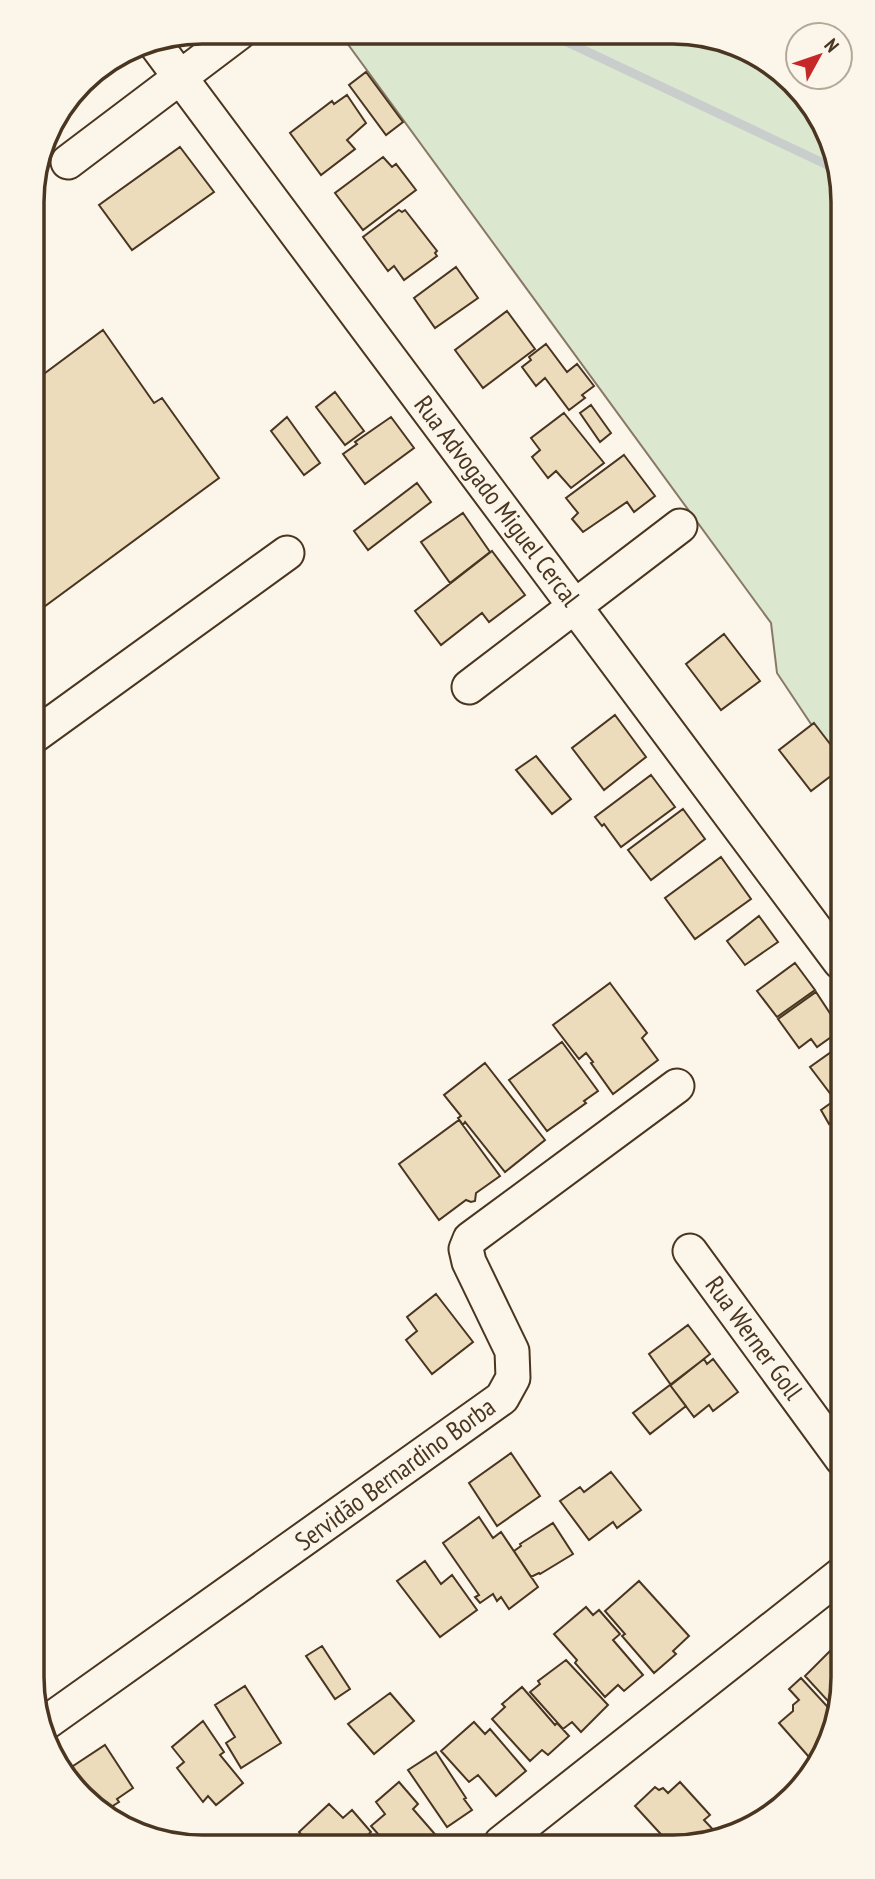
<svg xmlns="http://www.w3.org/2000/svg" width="875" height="1879" font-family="'PT Sans Narrow',sans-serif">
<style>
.green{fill:#dce7d0;stroke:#887966;stroke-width:2}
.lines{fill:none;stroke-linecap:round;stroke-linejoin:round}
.stream{stroke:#c9cecd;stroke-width:9}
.building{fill:#ecdcbc;stroke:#4a3520;stroke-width:2}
.minor-casing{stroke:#4a3520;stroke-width:37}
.minor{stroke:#fbf6e9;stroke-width:33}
.labels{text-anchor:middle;stroke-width:5;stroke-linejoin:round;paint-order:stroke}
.street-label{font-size:26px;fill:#4a3520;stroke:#fbf6e9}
.rim{fill:none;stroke:#4a3520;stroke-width:3.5}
</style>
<rect width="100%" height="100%" fill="#fbf6e9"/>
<path class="green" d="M339,32L706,35L786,74L838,157L840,751L817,733L777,673L771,623Z"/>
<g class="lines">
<path class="stream" d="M550,34L838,170"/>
</g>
<path class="building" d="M366,72L403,122L386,135L349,85Z
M347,95L366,123L347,140L355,149L321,175L290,133L332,101L334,104Z
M180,147L214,192L132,250L99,205Z
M383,157L392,167L396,164L416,190L363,230L335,193Z
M399,210L402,212L405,210L437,251L435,253L437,256L404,280L394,266L388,271L363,237Z
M456,267L478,298L435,328L414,298Z
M507,311L535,349L483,388L455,350Z
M103,330L154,403L162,398L219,478L33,615V382Z
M546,344L567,372L577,364L594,386L582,395L585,398L569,410L545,378L536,386L522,367L531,360L529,357Z
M335,392L364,431L345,445L316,407Z
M591,405L611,433L600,442L580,413Z
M564,413L604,463L571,488L556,471L548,478L532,457L540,450L531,438Z
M287,417L320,463L304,475L271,431Z
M391,417L414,448L365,484L343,454L357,444L355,442Z
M624,455L655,496L634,512L627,502L583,532L572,519L578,513L566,498Z
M417,483L431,502L368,550L354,531Z
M463,513L490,552L450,583L421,542Z
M492,551L525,595L489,622L482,613L441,645L415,611Z
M724,634L760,681L721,710L686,664Z
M615,715L646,757L604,790L572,748Z
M814,723L840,757V769L811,791L779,750Z
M536,756L571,799L552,814L516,770Z
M651,775L675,807L621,847L604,824L602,826L595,817Z
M683,809L705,839L651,880L628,850Z
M721,857L751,899L695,939L665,898Z
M759,916L778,942L745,965L727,941Z
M795,963L815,990L777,1017L757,991Z
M610,983L647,1033L642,1038L658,1060L613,1094L591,1063L593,1062L586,1053L579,1059L553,1025Z
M816,992L841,1030L817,1047L811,1039L799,1048L778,1019Z
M562,1042L598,1091L584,1101L586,1103L547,1131L509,1080Z
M841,1045V1098L838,1100L841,1104V1115L829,1124L821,1110L835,1100L810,1067Z
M485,1063L545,1140L505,1172L465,1122L463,1125L458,1118L461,1116L444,1095Z
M459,1120L500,1176L476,1193L475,1201L471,1202L466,1200L439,1220L399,1164Z
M436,1294L473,1342L432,1374L406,1340L417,1331L407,1317Z
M688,1325L710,1354L671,1385L649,1354Z
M704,1359L707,1364L713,1359L738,1392L713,1411L709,1405L694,1417L670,1385Z
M670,1385L686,1406L650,1434L633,1413Z
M511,1453L540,1496L497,1526L469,1483Z
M611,1472L641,1510L617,1528L613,1522L589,1540L560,1501L580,1487L584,1492Z
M479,1517L493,1538L501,1532L538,1587L509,1609L501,1597L497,1601L493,1594L480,1603L475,1597L479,1595L443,1543Z
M553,1523L573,1554L540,1574L539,1573L531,1577L514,1551L521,1546L520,1544Z
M425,1561L441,1584L452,1575L477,1610L440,1637L397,1581Z
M639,1581L689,1636L673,1651L676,1654L654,1673L622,1636L625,1634L605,1611Z
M586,1607L593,1615L599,1610L620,1634L613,1640L643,1675L624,1691L618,1685L605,1697L575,1663L577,1660L554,1634Z
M838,1643L843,1649V1689L838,1712L805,1676Z
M322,1646L350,1689L335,1699L306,1656Z
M566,1660L608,1705L581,1732L572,1722L563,1729L530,1692L540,1684L538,1681Z
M801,1678L837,1717L832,1736L809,1757L779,1723L793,1711V1705L799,1700L789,1689Z
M245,1686L281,1743L241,1768L226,1743L235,1737L215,1705Z
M522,1687L555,1725L557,1723L569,1736L548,1755L542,1750L530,1761L492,1719L505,1707L502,1704Z
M390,1693L414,1721L374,1754L348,1724Z
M203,1721L224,1752L220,1755L243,1783L216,1805L208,1796L203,1802L177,1768L184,1762L172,1747Z
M474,1722L485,1734L490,1729L526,1771L496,1796L478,1775L469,1782L441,1751Z
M105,1745L133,1788L117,1799L119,1802L103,1812L89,1805L67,1770Z
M436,1752L466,1798L464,1799L472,1810L447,1827L408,1770Z
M399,1782L418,1804L413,1809L440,1840L437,1843H386L371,1826L385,1814L376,1802Z
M680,1782L710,1815L704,1820L720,1837L716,1842H668L635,1806L655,1787L659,1790L663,1788L668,1793Z
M329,1804L343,1818L352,1810L371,1832L362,1840L364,1843L310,1844L299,1832Z"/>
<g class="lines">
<defs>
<path id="minor" d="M153,41L840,962
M68,162L240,32
M469,687L680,526
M34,736L287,553
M690,1251L842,1459
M40,1727L502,1398L513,1378L512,1351L469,1262L466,1249L470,1239L677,1086
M501,1843L843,1573"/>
</defs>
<use href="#minor" class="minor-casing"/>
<use href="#minor" class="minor"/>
</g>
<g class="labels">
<g class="street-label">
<text transform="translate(497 501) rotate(53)" y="9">Rua Advogado Miguel Cercal</text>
<text transform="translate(754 1338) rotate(54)" y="9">Rua Werner Goll</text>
<text transform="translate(395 1474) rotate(-36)" y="9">Servidão Bernardino Borba</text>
</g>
</g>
<path d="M0 0H875V1879H0ZM202 44H673A158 158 0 0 1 831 202V1677A158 158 0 0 1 673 1835H202A158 158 0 0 1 44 1677V202A158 158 0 0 1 202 44Z" fill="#fbf6e9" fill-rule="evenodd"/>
<path class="rim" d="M202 44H673A158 158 0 0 1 831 202V1677A158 158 0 0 1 673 1835H202A158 158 0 0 1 44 1677V202A158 158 0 0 1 202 44Z"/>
<g transform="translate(819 56) rotate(50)"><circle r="33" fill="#fbf6e9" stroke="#b4a999" stroke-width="2"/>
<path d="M0-5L12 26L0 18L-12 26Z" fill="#c62828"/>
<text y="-10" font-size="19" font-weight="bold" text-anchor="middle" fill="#4a3520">N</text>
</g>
</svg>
